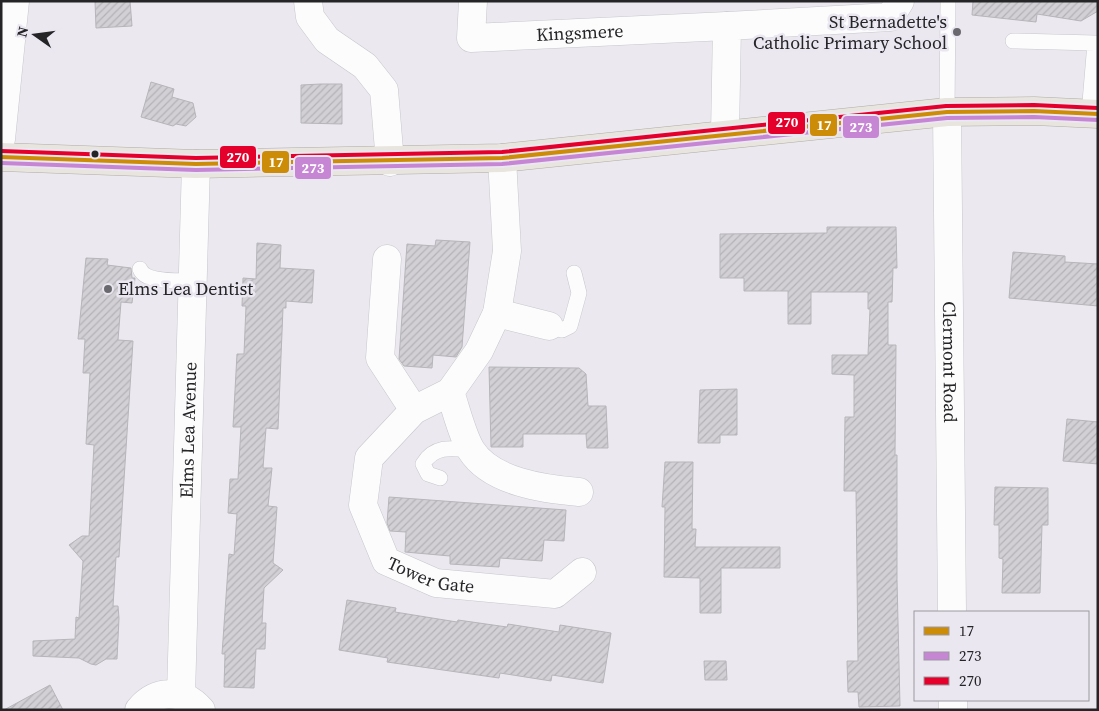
<svg xmlns="http://www.w3.org/2000/svg" width="1099" height="711" font-family="'Source Serif 4',serif">
<style>
.building{fill:url(#building-hatch);stroke:#b6b5b9}
.lines{fill:none;stroke-linecap:round;stroke-linejoin:round}
.service-casing{stroke:#c7c6ca;stroke-width:16}
.minor-casing{stroke:#c7c6ca;stroke-width:29}
.trunk-casing{stroke:#b1aca8;stroke-width:29}
.service{stroke:#fcfcfd;stroke-width:15}
.minor{stroke:#fcfcfd;stroke-width:28}
.trunk{stroke:#e8e4de;stroke-width:28}
.bus-1-casing{stroke:#eae7f1;stroke-width:8}
.bus-2-casing{stroke:#eae7f1;stroke-width:8}
.bus-3-casing{stroke:#eae7f1;stroke-width:8}
.bus-1{stroke:#cd8c08;stroke-width:4}
.bus-2{stroke:#c686d3;stroke-width:4}
.bus-3{stroke:#e4002b;stroke-width:4}
.poi-dot{fill:#6a696d;stroke:#eae7f1;stroke-width:2}
.bus-dot{fill:#252427;stroke:#eae7f1;stroke-width:2}
.labels{text-anchor:middle;stroke-width:5;stroke-linejoin:round;paint-order:stroke}
.poi-label{font-size:18px;fill:#252427;stroke:#eae7f1;text-anchor:end}
.street-label{font-size:18px;fill:#252427;stroke:#eae7f1}
.line-badge{stroke:#eae7f1;stroke-width:2}
.badge-label{font-size:14px;text-anchor:middle;font-weight:bold;fill:#fff}
</style>
<defs>
<pattern id="building-hatch" width="6" height="6" patternUnits="userSpaceOnUse" patternTransform="scale(1.25)"><rect width="6" height="6" fill="#d2d0d4"/><path d="M-1 1l2-2M0 6l6-6M5 7l2-2" fill="none" stroke="#b4b2b6"/></pattern>
</defs>
<rect width="100%" height="100%" fill="#ebe9ef"/>
<path class="building" d="M95,1H130L132,26L96,28Z
M973,1H1098V11L1081,21L1037,14L1036,22L972,15Z
M151,82L174,89L172,97L193,103L196,117L186,126L176,124L173,126L141,117Z
M321,84H342V124L301,123V85Z
M827,227H896L897,268H893L892,302H888V345H896L895,455H897V580L900,706L859,707L858,692H848L847,661H858L856,491H844L845,417H854V375L832,374V355H868L870,309H868V292H811V324H788V291H744V278H720V234L827,233Z
M436,240L470,242L462,347L456,357L433,355L432,368L404,366L399,359L407,244L435,246Z
M257,243L281,245L280,268L314,270L312,303L286,301V308H283L278,429L266,428L263,468H272L268,506L277,507L273,563L283,570L264,588L262,623H266L265,649H256L254,688L224,687L225,654H222L229,554L234,555L237,514L228,513L230,479H238L241,427H233L237,354H244L246,306H242L243,278L256,279Z
M1013,252L1065,256V262L1098,264V306L1009,298Z
M86,258L108,259L107,265L131,268L132,278H135L132,303L121,302L118,340L133,341L119,557H116L113,606H118L119,618L117,659H106L96,665L91,664L79,658L33,656V641L75,639L76,617L79,618L83,561L69,545L82,536H89L94,445L86,444L90,373H83L85,339H78Z
M489,367L579,368L586,374L588,406H606L608,448H587L586,434H523V447H491Z
M737,389V435H720V443H698L700,390Z
M1067,419L1098,422V464L1063,461Z
M665,462H693L692,529H696L695,547H780V568H721V613H700V578L664,577L665,507H662Z
M995,487L1048,488V525H1042L1040,593H1002L1003,559L999,558V525H994Z
M389,497L566,510L564,541L544,540L542,561L500,558L499,567L450,564V556L405,552L406,532L390,531L387,523Z
M347,600L396,608L395,612L457,622L458,620L507,627L508,624L559,632L560,625L611,633L603,683L552,675L551,681L500,673L499,678L387,662L388,658L339,650Z
M704,661H726L727,680H705Z
M50,685L63,710H4Z"/>
<g class="lines">
<defs>
<path id="service" d="M1013,41L1095,43
M947,112L948,1
M1089,114L1095,43H1098
M140,269C146,284 180,280 194,281
M549,326L562,330L570,326L579,293L574,273
M440,478L428,474L423,464C434,445 452,448 471,450"/>
<g id="minor">
<path d="M308,1L310,17L327,40L365,66L384,90L390,162"/>
<path id="s1" d="M473,1L471,38L727,26"/>
<path id="s2" d="M947,112L952,612"/>
<path d="M725,134L727,26L890,17L900,1"/>
<path d="M1,139L15,1"/>
<path id="s3" d="M502,158L507,251L497,313L479,351L450,392L414,410L369,458L363,505L386,561L436,583L555,594L582,572"/>
<path d="M387,259L380,358L414,410"/>
<path d="M497,313L549,326"/>
<path d="M450,392C456,409 462,435 471,450C491,482 544,489 579,492"/>
<path id="s4" d="M181,695L196,164"/>
<path d="M953,700V710"/>
<path d="M139,710C157,688 183,690 201,710"/>
</g>
<path id="trunk" d="M1,157L196,164L502,158L947,112L1034,111L1098,114"/>
</defs>
<use href="#service" class="service-casing"/>
<use href="#minor" class="minor-casing"/>
<use href="#trunk" class="trunk-casing"/>
<use href="#service" class="service"/>
<use href="#minor" class="minor"/>
<use href="#trunk" class="trunk"/>
<defs>
<path id="bus-1" d="M1,157L196,164L502,158L947,112L1034,111L1098,114"/>
<path id="bus-2" d="M1,163L196,170L502,164L947,118L1034,117L1098,120"/>
<path id="bus-3" d="M1,151L196,158L502,152L946,106L1034,105L1098,108"/>
</defs>
<use href="#bus-1" class="bus-1-casing"/>
<use href="#bus-2" class="bus-2-casing"/>
<use href="#bus-3" class="bus-3-casing"/>
<use href="#bus-1" class="bus-1"/>
<use href="#bus-2" class="bus-2"/>
<use href="#bus-3" class="bus-3"/>
</g>
<g class="poi-dot">
<circle cx="957" cy="32" r="5"/>
<circle cx="108" cy="289" r="5"/>
</g>
<circle class="bus-dot" cx="95" cy="154" r="4.5"/>
<g class="labels">
<g class="poi-label">
<text x="947" y="28">St Bernadette's<tspan x="947" dy="21">Catholic Primary School</tspan></text>
<text x="118" y="295" text-anchor="start">Elms Lea Dentist</text>
</g>
<g class="street-label">
<text dy="6" stroke="none"><textPath href="#s1" startOffset="146">Kingsmere</textPath></text>
<text dy="6" stroke="none"><textPath href="#s2" startOffset="250">Clermont Road</textPath></text>
<text dy="6" stroke="none"><textPath href="#s4" startOffset="265">Elms Lea Avenue</textPath></text>
<text dy="6" stroke="none"><textPath href="#s3" startOffset="510">Tower Gate</textPath></text>
</g>
</g>
<g class="line-badge">
<rect x="767" y="111" width="39" height="24" rx="5" fill="#e4002b"/>
<rect x="809" y="113" width="29" height="24" rx="5" fill="#cd8c08"/>
<rect x="842" y="115" width="38" height="24" rx="5" fill="#c686d3"/>
<rect x="219" y="145" width="38" height="24" rx="5" fill="#e4002b"/>
<rect x="261" y="150" width="29" height="24" rx="5" fill="#cd8c08"/>
<rect x="294" y="156" width="38" height="24" rx="5" fill="#c686d3"/>
</g>
<g class="badge-label">
<text x="787" y="127">270</text>
<text x="824" y="130">17</text>
<text x="861" y="132">273</text>
<text x="238" y="162">270</text>
<text x="276" y="167">17</text>
<text x="313" y="173">273</text>
</g>
<rect width="1099" height="711" fill="none" stroke="#252427" stroke-width="5"/>
<rect x="914" y="611" width="175" height="90" fill="#eae7f1" stroke="#9b99a0"/>
<rect x="924" y="627" width="25" height="8" fill="#cd8c08" stroke="#9b99a0"/>
<text x="959" y="636" font-size="15" fill="#252427">17</text>
<rect x="924" y="652" width="25" height="8" fill="#c686d3" stroke="#9b99a0"/>
<text x="959" y="661" font-size="15" fill="#252427">273</text>
<rect x="924" y="677" width="25" height="8" fill="#e4002b" stroke="#9b99a0"/>
<text x="959" y="686" font-size="15" fill="#252427">270</text>
<g transform="translate(35 35) rotate(284)" stroke="#eae7f1" stroke-width="4" paint-order="stroke">
<path d="M0-4L9 19L0 12L-9 19Z" fill="#252427"/>
<text y="-8" font-size="14" font-weight="bold" text-anchor="middle" fill="#252427">N</text>
</g>
</svg>
